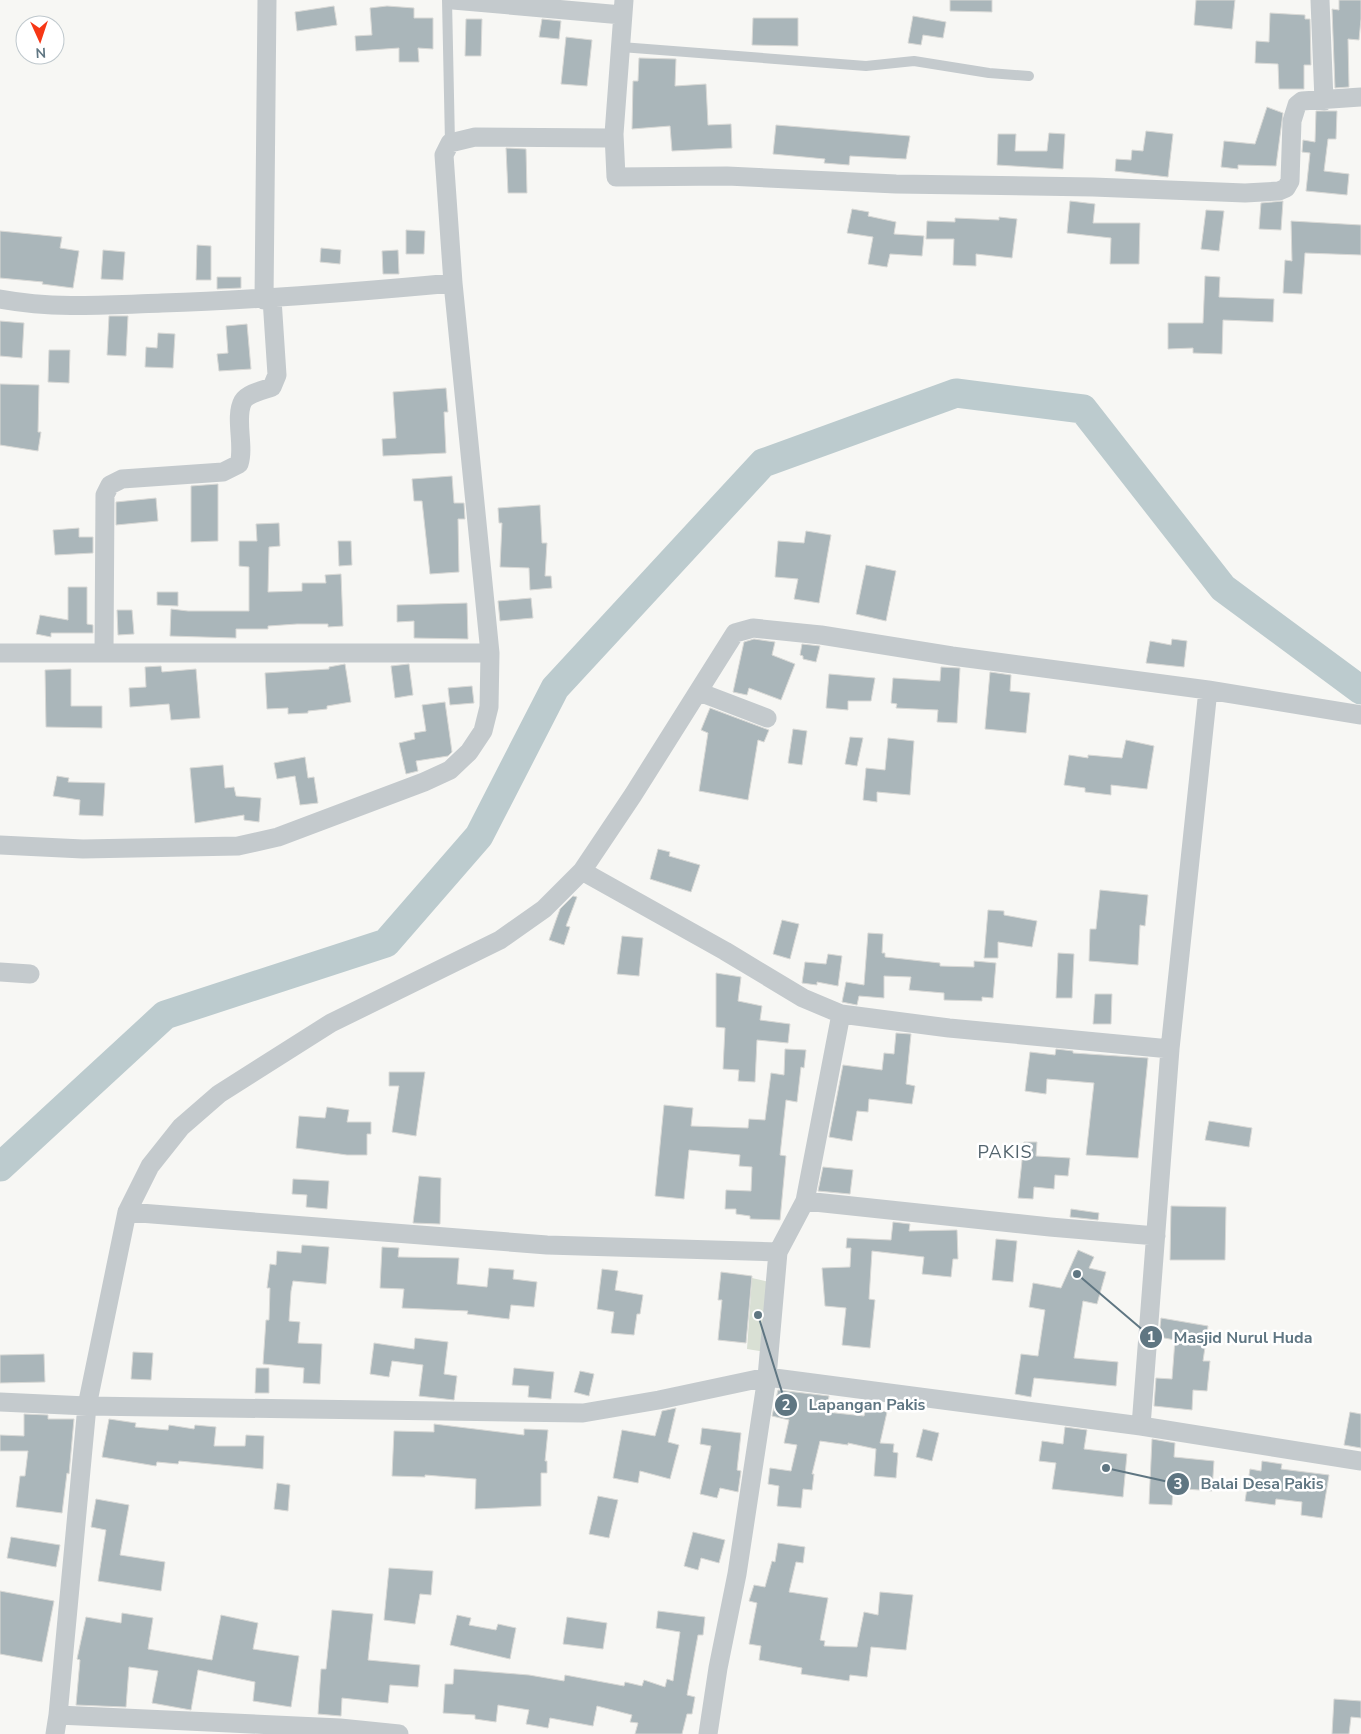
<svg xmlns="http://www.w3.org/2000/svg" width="1361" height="1734" font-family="'Nunito Sans',sans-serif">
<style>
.green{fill:#d9e0d4}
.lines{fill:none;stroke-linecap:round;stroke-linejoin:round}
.river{stroke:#bccbce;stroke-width:29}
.building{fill:#aab6ba;stroke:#d9d9d6}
.service{stroke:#c4cacd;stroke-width:10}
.minor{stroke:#c4cacd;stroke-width:19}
.labels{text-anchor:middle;stroke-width:5;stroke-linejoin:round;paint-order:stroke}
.quarter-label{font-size:18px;letter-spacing:1px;fill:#52636c;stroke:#fff}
.leader{fill:none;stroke:#5f7682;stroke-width:2}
.callout-dot{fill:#5f7682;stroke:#fff;stroke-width:2}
.mark-label{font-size:15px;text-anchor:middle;font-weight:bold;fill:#fff}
.callout-label{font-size:16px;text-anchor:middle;font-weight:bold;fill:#5f7682;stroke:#fff;stroke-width:5;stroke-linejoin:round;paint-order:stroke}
</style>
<rect width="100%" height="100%" fill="#f7f7f4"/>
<path class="green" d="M752,1278L769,1282L766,1352L747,1349Z"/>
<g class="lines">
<path class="river" d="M0,1167L165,1015L386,943L479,836L555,688L763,463L956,393L1083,409L1223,588L1361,690"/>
</g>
<path class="building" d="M950,0H992V12L950,11Z
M1196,0H1235L1232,29L1194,25Z
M1339,0H1361V19L1359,40L1348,39L1349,87L1335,88L1332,9L1339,10Z
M334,6L337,25L297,31L295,12Z
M387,6L414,8V18H433V49L418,48L419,62H399V48L356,51L355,36L372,35L370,8Z
M1270,13L1305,15V19H1310L1311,65H1304V89H1279L1278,64L1255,63L1256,41L1269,42Z
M913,16L946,22L943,38L923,35L921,45L908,43Z
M753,18H798V46L752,45Z
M466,19H482L481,56H465Z
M542,19L561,21L559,39L539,37Z
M566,37L592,40L587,86L561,84Z
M639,58L676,59L675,86L706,84L708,125L731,124L732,148L672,151L670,126L632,129L633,81H638Z
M1267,107L1283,113L1276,166L1238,165V169L1221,167L1224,141L1255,144Z
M1316,111H1337L1336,139H1328L1324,171L1349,174L1347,195L1306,191L1310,153L1302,152L1303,140L1315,142Z
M776,125L910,136L906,159L850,156L849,165L824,163L825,159L773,154Z
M1146,131L1173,134L1168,177L1115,171L1116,159L1131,160L1132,150L1143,151Z
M1049,133L1065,134L1063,169L997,165L998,134H1016L1015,151H1047Z
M506,148L526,149L527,193H508Z
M1070,201L1095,204L1093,223H1140L1139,264H1110L1111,238L1067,233Z
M1283,201L1281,230L1259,229L1261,203Z
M852,209L869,212L868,216L896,222L894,234L924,236L922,256L890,254L887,267L868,264L873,237L847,233Z
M1206,210L1224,211L1219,251L1201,249Z
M999,217L1017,219L1012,258L976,254V266L953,265L954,239H926L927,221L955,222V218L999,220Z
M1291,221L1361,225V255L1305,253L1302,294L1283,293L1285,260L1292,261Z
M406,230L425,231L424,254H406Z
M0,231L62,237L60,248L79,251L73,288L42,284L43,282L0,278Z
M197,245L211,246V280H196Z
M321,248L341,250L340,264L320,262Z
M103,250L125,252L123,280L101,279Z
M398,250L399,274H383L382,251Z
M1205,276L1220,277L1219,297L1274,299L1273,322L1223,320L1222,354L1193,353V348L1168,349V323H1203Z
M217,277H241V288L217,289Z
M109,316H128L126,356L107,355Z
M0,321L24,323L22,358L0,356Z
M247,324L251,369L219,371L217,354L228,353L226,326Z
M158,333L175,334L173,368L145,367L146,347L157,348Z
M49,350H70L69,383L48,382Z
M0,384L39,385L38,432H41L38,451L0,445Z
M446,388L448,412H444L446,453L383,456L382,439L396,438L393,392Z
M452,476L454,503H464L465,519H458L459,572L430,574L422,501H414L412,479Z
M218,484V541L191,542V486Z
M156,498L158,521L116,525V502Z
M540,505L542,543H547L545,576H551L552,588L530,590L529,568L500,567L502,523H499L498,508Z
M279,523L280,546L269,547L268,592L302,591V583H326L325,575L341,574L343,626L328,627V624H297L268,626V629H236V638L170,636L171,609L188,611H249V567L239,566V541H257L256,524Z
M79,528V537H93V553L55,555L53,530Z
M806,531L831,535L819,603L794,599L798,579L775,577L778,541L804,543Z
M338,541H351L352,565L339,566Z
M866,565L896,571L886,621L856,614Z
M68,587H87V624L93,625V633H51V637L36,634L40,615L68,620Z
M157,592H178V606L157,605Z
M531,598L533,618L500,621L498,601Z
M467,603L468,639L414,638V621L397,622V605Z
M117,610H132L134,634L118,635Z
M754,639L775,642L772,655L795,664L781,700L749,688L747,695L733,692L744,642Z
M1172,639L1187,641L1184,667L1146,663L1150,641L1171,645Z
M802,644L820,646L816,662L803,659V656L800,655Z
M345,664L351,702L327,706V709L308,711V713L288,714V708L267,709L265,673L329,669V667Z
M409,664L413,695L395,698L391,666Z
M161,666L162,672L196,669L200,718L171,720L169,704L130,707L129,688L146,687L145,667Z
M941,667L960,668L957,723L937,722L938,710L896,708L897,704L891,703L893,678L940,681Z
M71,669V706H102V728L46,727L45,670Z
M990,672L1011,675L1010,691L1030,693L1026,733L985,729Z
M829,674L875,678L871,701H848V710L826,708Z
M472,686L474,703L450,705L448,688Z
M445,702L452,752L448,756L416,761L418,771L406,774L399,743L415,739L414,733L426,731L422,705Z
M710,708L769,730L764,742L758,740L748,800L699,791L708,733L701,730Z
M793,729L807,731L802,765L788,763Z
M850,737L863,738L857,766L845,764Z
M888,738L914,741L910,795L877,792V802L863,800L866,768L885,770Z
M1126,740L1154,746L1147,789L1111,785V795L1085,792V788L1064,785L1069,755L1088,758V755L1122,758Z
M305,757L308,778L314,777L318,803L300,805L295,776L277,779L274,763Z
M223,765L225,788L234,787L236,796L261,798L259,822L244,820V815L195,823L190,768Z
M57,776L69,778L68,782L105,783L103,816L79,815L80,800L53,796Z
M658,849L670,852L669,856L700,865L691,892L650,879Z
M1100,890L1148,895L1145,926L1140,925L1138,965L1089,961L1090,929H1096Z
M573,896L577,897L566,926L570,927L564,945L549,940L560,909Z
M988,910L1004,911V915L1037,921L1032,947L998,942V958H984Z
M782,920L799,924L790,959L773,954Z
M868,933L883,934L882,953H885V957L940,963V966L974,967V961L996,963L993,998L982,997V1001L944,1000V993L909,990L911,977L884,976V998L859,996L857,1005L842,1002L846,982L864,985Z
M622,936L643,938L639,976L617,974Z
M1058,953L1074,954L1072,998H1056Z
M828,954L842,956L838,986L817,982V985L802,983L805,962L826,964Z
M716,973L741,977L738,1001L762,1006L760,1020L790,1024L788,1043L757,1040L755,1082L738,1081L739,1070L723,1069L725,1028L716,1027Z
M1095,994H1112L1111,1024H1093Z
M896,1033L911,1034L906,1084L915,1086L912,1104L869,1099L868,1112L857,1111L852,1141L829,1137L843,1065L882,1070L884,1053L894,1054Z
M785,1049L806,1050L804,1068L801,1067L797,1102L786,1100L780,1155L786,1156L780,1220L750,1219V1216L736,1214V1209H725L726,1190L751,1191L752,1167L739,1166L740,1155L689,1150L684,1199L655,1196L664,1105L693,1108L691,1126L748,1128L749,1119L765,1120L771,1073L784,1075Z
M1056,1049L1073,1051V1053L1148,1058L1138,1158L1086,1155L1094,1083L1047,1079L1046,1094L1025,1091L1030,1052L1055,1055Z
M389,1072H425L416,1136L392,1132L399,1086H389Z
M327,1107L349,1110L347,1122H371V1134H367V1155H347L296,1148L299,1116L325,1118Z
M1209,1121L1252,1128L1249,1147L1205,1140Z
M1024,1142H1037L1036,1156L1070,1158L1068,1176L1055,1175L1054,1189L1034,1187L1033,1199L1018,1198Z
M823,1167L853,1170L850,1194L818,1191Z
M419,1176L441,1178L440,1224L413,1223Z
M293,1179L329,1181L327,1209L306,1207L307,1195L292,1194Z
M1171,1206L1226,1207L1225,1260H1170Z
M1071,1209L1099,1213L1098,1220L1070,1217Z
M893,1222L910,1224L909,1231L957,1230L958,1259H953L951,1277L922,1274L924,1257L872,1251L869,1299L875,1300L870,1348L842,1345L846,1308L825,1306L822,1268L850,1267L851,1248H846L847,1238L891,1240Z
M996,1239L1017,1241L1013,1282L992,1280Z
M302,1245L329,1247L326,1284L293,1281L291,1291L289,1321L300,1322L298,1343L322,1344L320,1384L303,1383L304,1368L263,1364L266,1320H269L270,1288H267L270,1264L276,1265L277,1251L301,1253Z
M382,1247L399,1248L398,1257L459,1258L457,1284L487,1287L489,1268L514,1270L513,1279L537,1282L534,1307L511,1305L509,1319L467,1314L468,1311L402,1308L404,1289L380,1288Z
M1078,1250L1094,1257L1089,1268L1106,1272L1097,1304L1083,1301L1074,1358L1118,1362L1116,1386L1034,1378L1031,1397L1015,1394L1021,1354L1038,1356L1045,1310L1029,1307L1033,1283L1061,1288Z
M602,1269L618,1271L615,1290L643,1295L640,1314H637L634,1335L611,1333L614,1312L597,1309Z
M721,1272L752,1276L746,1343L718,1340L722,1300H718Z
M1161,1318L1208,1326L1203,1361H1210L1207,1391L1193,1390L1192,1410L1154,1406L1156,1378L1172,1379L1175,1340L1159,1337Z
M415,1338L448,1342L444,1374L457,1376L454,1400L419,1396L423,1365L392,1361L389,1377L370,1374L374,1343L414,1349Z
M133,1352L153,1353L151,1380L131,1379Z
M44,1354L45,1382L0,1383V1355Z
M256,1368H269V1393H255Z
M514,1368L554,1372L551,1399L528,1397L529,1386L512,1385Z
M580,1371L594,1374L589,1396L574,1392Z
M778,1390L829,1396L826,1412L864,1416L866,1408L887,1412L880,1443L894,1444L893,1452L898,1453L896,1478L874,1476L876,1449L848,1443V1445L820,1441L812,1474H814L812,1490L803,1489L801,1508L777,1506L779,1486L768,1484L770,1468L791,1471L797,1445L784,1443L789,1420L772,1416Z
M676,1408L668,1442L679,1445L670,1479L640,1471L638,1483L613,1478L622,1430L655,1436L662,1411Z
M1350,1412L1361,1414V1448L1344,1445Z
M24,1414L48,1415V1419H74L69,1474L67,1473L62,1513L16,1507L20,1476H25L28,1451H0V1435L24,1436Z
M109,1419L136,1423L135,1427L168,1430L169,1425L194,1429L195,1425L216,1427L214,1446H245L246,1435L264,1436L263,1469L179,1461L178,1464L157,1462L156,1466L102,1457Z
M434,1424L524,1435V1429L548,1430L545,1461H547V1473H541V1506L475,1509L476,1479L425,1475V1477L392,1476L394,1431L434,1432Z
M1065,1427L1087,1430L1084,1449L1127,1454L1123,1497L1052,1489L1056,1463L1039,1461L1042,1441L1063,1444Z
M702,1428L741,1433L737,1470L741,1471L738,1492L720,1488L717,1498L700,1494L711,1446L700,1444Z
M923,1429L939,1433L932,1461L916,1457Z
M1152,1439L1175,1443L1174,1457L1214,1461L1212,1491L1173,1488L1172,1505L1149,1504Z
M1262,1461L1282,1464L1281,1469L1329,1475L1322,1518L1301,1515L1302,1502L1276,1499L1275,1505L1245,1501L1250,1469L1261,1471Z
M277,1483L290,1485L288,1511L274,1509Z
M598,1496L618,1500L609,1538L589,1534Z
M96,1499L129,1505L120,1555L165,1562L161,1591L98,1581L106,1530L91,1527Z
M693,1532L725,1540L719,1563L701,1558L698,1570L684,1566Z
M11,1537L60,1545L56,1567L7,1558Z
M778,1543L805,1547L803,1563L796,1562L789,1592L828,1598L820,1640L825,1641L824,1646L857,1647L864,1612L878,1615L880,1592L913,1595L906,1650L871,1647L867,1677L850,1675L849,1681L801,1674L802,1668L759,1660L761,1646L749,1644L757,1603L749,1601L754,1585L765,1587L772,1561L775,1562Z
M389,1568L433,1571L431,1595L420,1594L415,1624L384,1620Z
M0,1591L54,1601L42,1662L0,1654Z
M332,1610L373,1614L368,1660L420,1665L418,1687L390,1685L388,1703L342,1698L341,1716L318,1714L321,1669H326Z
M658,1611L705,1617L703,1635H698L687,1695L695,1697L692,1714H687L682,1734H635L638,1723L630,1722L632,1715L597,1706L593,1726L550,1718L548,1728L526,1724L529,1710L498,1705L496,1722L475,1719V1715L443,1713L445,1684H453L454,1669L529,1675L564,1681L565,1675L624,1686L625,1682L642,1686L644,1680L665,1687L667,1679L673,1681L680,1632L656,1628Z
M122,1613L153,1618L148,1649L212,1660L221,1615L258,1623L253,1649L299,1656L291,1707L253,1701L255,1682L198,1670L191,1710L152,1703L158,1671L129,1667L126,1707L76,1705L80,1660L77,1659L86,1617L121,1623Z
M457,1615L471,1618L469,1625L496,1630L498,1624L516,1628L510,1659L450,1645Z
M567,1617L607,1623L603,1649L563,1644Z
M1334,1699L1361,1701V1718L1351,1717L1349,1734H1332Z"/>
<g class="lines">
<path class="service" d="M447,0L450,143
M621,47L866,66L914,61L989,73L1029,76"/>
<path class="minor" d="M453,0L622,15
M624,0L614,134L616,177L727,176L896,184L1093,187L1245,193L1279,191L1286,188L1290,181L1292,121L1297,105L1302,101L1361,97
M1320,0L1324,101
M453,283L444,155L450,143L475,137L607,138L614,134
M0,299C54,309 108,305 162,303C260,300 356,292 453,283L490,653H0
M264,300L267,0
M104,653L105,495L110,485L122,479L223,472L239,464C245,446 234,417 243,401C248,393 264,390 272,387L277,375L272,299
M699,692L767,718
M0,845L83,849L238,846L278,837L424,782L450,770L469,752L483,731L489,707L490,653
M582,871L725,951L803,998L841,1014L949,1028L1170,1049
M0,972L30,974
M805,1201L1050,1227L1156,1236
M127,1212L547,1245L778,1252
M0,1402L87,1406L583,1413L659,1400L767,1377L1141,1426L1361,1461
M1141,1426L1170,1049L1208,690
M58,1715L340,1728L399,1734
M55,1734L58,1715L87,1406L127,1212L150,1166L181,1127L219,1094L331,1023L500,940L544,909L582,871L633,795L735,633L753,628L821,635L952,656L1208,690L1361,715
M708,1734L718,1668L737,1574L767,1377L778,1252L805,1201L841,1014"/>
</g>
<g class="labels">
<g class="quarter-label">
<text x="1005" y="1158">PAKIS</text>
</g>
</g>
<path class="leader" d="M1077 1274L1151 1337M758 1315L786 1405M1106 1468L1178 1484"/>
<g class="callout-dot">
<circle cx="1077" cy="1274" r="5"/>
<circle cx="758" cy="1315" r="5"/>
<circle cx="1106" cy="1468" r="5"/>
<circle cx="1151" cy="1337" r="12"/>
<circle cx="786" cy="1405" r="12"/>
<circle cx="1178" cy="1484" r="12"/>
</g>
<g class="mark-label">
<text x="1151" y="1342">1</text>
<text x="786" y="1410">2</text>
<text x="1178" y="1489">3</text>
</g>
<g class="callout-label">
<text x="1243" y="1343">Masjid Nurul Huda</text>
<text x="867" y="1410">Lapangan Pakis</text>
<text x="1262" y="1489">Balai Desa Pakis</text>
</g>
<g transform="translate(40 40) rotate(177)"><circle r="24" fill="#ffffff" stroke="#bfc8cd"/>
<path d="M0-4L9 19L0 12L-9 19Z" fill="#f63716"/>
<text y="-8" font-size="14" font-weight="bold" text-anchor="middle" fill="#5f7682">N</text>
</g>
</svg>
